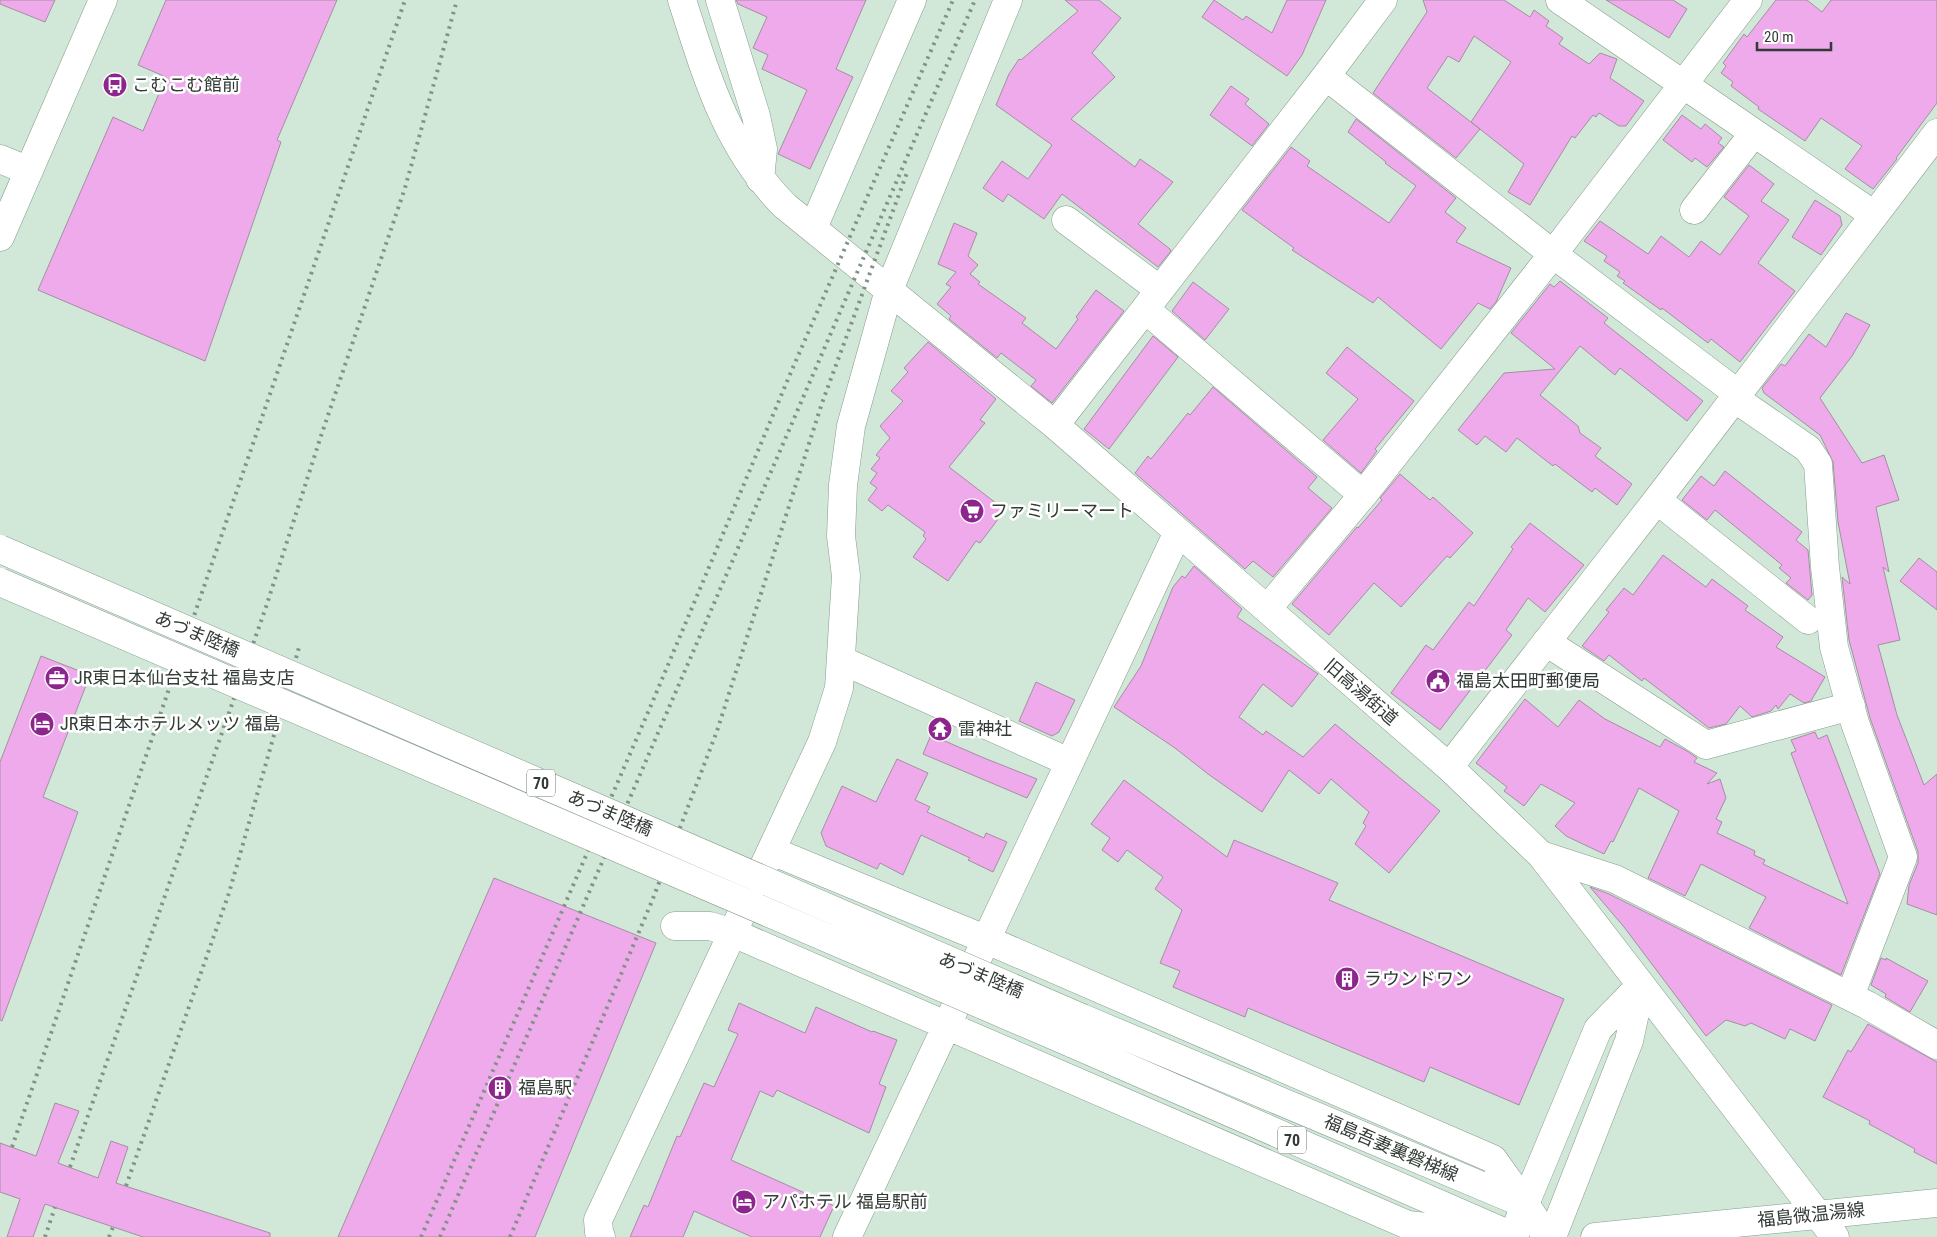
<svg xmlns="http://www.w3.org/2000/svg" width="1937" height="1237" font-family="'Roboto Condensed','Noto Sans JP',sans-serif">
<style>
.building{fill:#eeaaea;stroke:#a290a1}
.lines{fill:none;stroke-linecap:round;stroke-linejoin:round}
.minor-casing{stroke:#869c8d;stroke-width:29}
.major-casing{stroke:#869c8d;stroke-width:29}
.minor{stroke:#fff;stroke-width:28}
.major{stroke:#fff;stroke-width:28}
.rail{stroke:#829287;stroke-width:4;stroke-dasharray:2.5 5;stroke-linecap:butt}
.major-bridge-casing{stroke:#869c8d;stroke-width:29;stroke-linecap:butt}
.major-bridge{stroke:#fff;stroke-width:28}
.labels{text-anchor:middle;stroke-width:5;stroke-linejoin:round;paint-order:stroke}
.shield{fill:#fff;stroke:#707672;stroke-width:1}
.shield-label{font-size:16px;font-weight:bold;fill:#323b35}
.poi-label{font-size:18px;fill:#323b35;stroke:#fff;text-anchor:start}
.street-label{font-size:18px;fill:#323b35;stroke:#fff}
</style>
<rect width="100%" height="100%" fill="#d1e8d8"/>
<path class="building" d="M0,0H55L45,22L0,4Z
M166,0H337L277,140L281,142L205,361L38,290L113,117L143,131L166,77L138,65Z
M736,0H866L836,69L853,77L810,169L778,154L807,90L762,69L768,55L753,48L767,17L738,4Z
M1065,0H1099L1121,18L1092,53L1115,77L1071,119L1135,167L1140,159L1173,182L1138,224L1170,249L1171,251L1158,267L1062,194L1044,219L1008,194L1003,202L983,188L1002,161L1028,179L1052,145L996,105L1009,74L1019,59L1021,60L1078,11Z
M1214,0L1243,20L1246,16L1272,33L1287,0H1326L1302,55L1287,76L1202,17Z
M1423,0H1504L1530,17L1534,10L1549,21L1546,26L1563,38L1559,44L1589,64L1600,53L1617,59L1610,78L1644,101L1626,126H1619L1599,113L1596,117L1593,115L1575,138L1572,136L1530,205L1508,192L1524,164L1471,122L1511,62L1504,57L1474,36L1459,62L1448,56L1427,88L1480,129L1456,158L1373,93L1427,12Z
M1606,0H1673L1687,9L1669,38Z
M1776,0H1807L1822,12L1831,0H1937V103L1896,158L1897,159L1873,189L1845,169L1862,146L1821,118L1805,141L1758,109L1759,107L1731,86L1733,82L1721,73L1726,66L1723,63L1744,34L1747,37Z
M1231,86L1249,99L1245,104L1269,124L1252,146L1210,115Z
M1682,115L1701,129L1705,124L1722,138L1718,143L1724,147L1707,167L1695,158L1692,162L1663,140Z
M1356,119L1456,198L1445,212L1466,228L1456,242L1511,268L1496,302L1490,309L1478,303L1441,349L1378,297L1373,303L1292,250L1294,248L1242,210L1291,147L1310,161L1307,166L1389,223L1416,186L1385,163L1386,162L1348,132Z
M1749,165L1774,184L1761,201L1789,220L1758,263L1795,291L1740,362L1711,339L1708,343L1662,308L1661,310L1623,283L1625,281L1617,276L1620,272L1604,261L1607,256L1584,241L1600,221L1648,254L1661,236L1689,257L1701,241L1720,255L1749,216L1724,197Z
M1815,200L1840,216L1842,225L1821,255L1792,237Z
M954,223L977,233L968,256L978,265L970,274L980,282L978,284L1026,318L1022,323L1056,349L1078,319L1076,317L1096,290L1124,311L1052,403L1031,386L1036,380L1001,353L997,358L949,319L951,316L937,304L951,287L946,284L956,272L938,264Z
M1560,281L1608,318L1604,323L1703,401L1687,421L1620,368L1615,375L1580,346L1540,395L1578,426L1580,433L1601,448L1595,456L1632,484L1617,505L1595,488L1592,492L1555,464L1553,466L1517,438L1506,452L1485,436L1477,445L1458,430L1504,373L1555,369L1511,333L1550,284L1554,287Z
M1193,282L1229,309L1205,340L1172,311Z
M1846,313L1870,325L1852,356L1820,398L1862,463L1884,455L1899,500L1876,507L1889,572L1883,567L1900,640L1878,645L1897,715L1924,785L1937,774V915L1907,904L1909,885L1918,863V852L1870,718L1849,640L1842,577L1850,584L1838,522L1833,462L1820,435L1764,393L1762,388L1781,364L1785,366L1809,334L1826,347Z
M1153,336L1178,357L1109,449L1084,429Z
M928,342L996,399L980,420L985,423L949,467L1005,510L980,543L976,541L948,581L913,557L926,539L923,536L925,532L888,505L882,511L868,500L877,488L870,483L877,473L871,469L880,458L876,455L890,438L880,426L903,401L891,391L908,372L904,368Z
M1347,347L1414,401L1375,449L1377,451L1361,473L1323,440L1358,399L1326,373Z
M1213,387L1317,477L1308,488L1332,508L1273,577L1253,561L1245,569L1135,473L1148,456L1151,459L1188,413L1190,415Z
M1725,471L1802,532L1796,540L1808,550L1812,595L1808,600L1786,583L1791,578L1779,568L1782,565L1715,510L1707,520L1682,500L1701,476L1714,486Z
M1400,474L1430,500L1433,497L1473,533L1450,558L1447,556L1401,607L1374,583L1329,635L1292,604L1357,527L1358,528L1382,500L1380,498Z
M1530,523L1584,565L1545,612L1528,598L1506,630L1512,635L1440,730L1391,693L1426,645L1433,650L1469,602L1474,606L1513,549L1511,547Z
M1663,555L1706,587L1712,579L1748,606L1745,610L1783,637L1776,647L1825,677L1811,701L1804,703L1790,694L1778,709L1776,705L1771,711L1752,717L1740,706L1726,724L1709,728L1644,678L1642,681L1609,655L1604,661L1582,646L1609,612L1606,610L1624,588L1633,595Z
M1919,558L1937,572V610L1900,581Z
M1194,566L1242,609L1237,617L1318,674L1292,707L1263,684L1239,717L1263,735L1266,731L1303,757L1335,724L1440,811L1389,873L1355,844L1366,826L1363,823L1369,812L1331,779L1319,794L1289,770L1262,812L1208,774L1175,748L1114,707L1141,666L1173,587L1182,576L1185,578Z
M41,656L90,675L43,797L78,812L2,1021L0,1020V762Z
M1036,682L1075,700L1059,732L1052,736L1019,721Z
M1525,699L1558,727L1579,700L1605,719L1660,747L1665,739L1687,751L1697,758L1694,762L1717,773L1707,784L1720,779L1726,798L1716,819L1722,822L1717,833L1755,851L1754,855L1765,860L1763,864L1848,904L1791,753L1796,751L1791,740L1815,732L1818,739L1827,735L1880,874L1841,975L1749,928L1766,897L1701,864L1685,896L1648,878L1679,811L1639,788L1613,842L1611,841L1604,854L1566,836L1555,826L1575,803L1541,784L1524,806L1504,791L1507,787L1476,763Z
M931,735L984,758L1037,779L1027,798L923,754Z
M897,759L928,773L915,800L930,807L927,812L984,838L986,833L1007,842L993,872L968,860L970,858L921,835L903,875L880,863L877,869L826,846L821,833L842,786L876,802Z
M1124,780L1227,857L1234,840L1338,883L1329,900L1564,999L1519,1105L1430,1067L1424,1082L1248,1008L1245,1017L1173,987L1180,971L1160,963L1182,910L1155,889L1163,877L1127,850L1118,862L1102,850L1110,838L1091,824Z
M494,878L656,943L535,1237H338Z
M1590,887L1609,894L1832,1005L1815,1041L1790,1029L1785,1039L1751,1023L1745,1026L1726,1020L1706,1036L1624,927Z
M1881,958L1886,960V958L1928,981L1910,1012L1885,997L1886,994L1871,985Z
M739,1003L805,1033L816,1007L872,1032L873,1031L897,1040L879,1084L886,1087L869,1133L777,1090L773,1097L760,1091L731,1160L834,1206L820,1237H752L694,1211L683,1237H630L644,1205L648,1207L677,1136L680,1137L704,1083L714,1087L738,1034L728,1030Z
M1868,1024L1937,1062V1164L1914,1152L1915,1149L1869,1124L1870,1121L1823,1097L1848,1050L1851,1052Z
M55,1103L79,1111L58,1163L98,1178L111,1141L128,1147L116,1183L270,1233V1237H143L45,1204L33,1237H7L20,1199L0,1192V1143L36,1156Z"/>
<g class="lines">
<defs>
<path id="minor" d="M682,0C707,77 726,147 785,206L1055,425L1449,767L1541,855L1835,1237
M720,0L756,116L763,149L760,179
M1560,0L1874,215
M1326,76L1553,254L1737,393
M0,159L29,171
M1694,210L1754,133
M1066,220L1160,290
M813,228L912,0
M0,237L103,0
M1145,309L1363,495
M1734,398L1808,449L1818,464L1825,567L1834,647L1855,723L1903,857L1850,996
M1055,425L1326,76L1383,0
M1657,500L1808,620
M1267,609L1363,495L1553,254L1748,0
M1546,642L1706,745L1851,706
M841,660L1069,762
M1449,767L1657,500L1937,133
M772,851L987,940L1493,1159L1525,1204
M1541,855L1615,879L1867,1005L1937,1045
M675,926H710L733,933L1408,1225L1513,1237L1525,1204L1598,1029L1641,985
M978,957L1178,532
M601,1237L599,1232L598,1220L822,742L839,688L846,576L841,536L843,485L851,426L889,290L1008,0
M847,1237L954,1010
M1552,1237L1629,1041L1641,985"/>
<path id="major" d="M1082,1018L1525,1204L1547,1237
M1071,1043L1515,1237
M1595,1237L1937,1203"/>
</defs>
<use href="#minor" class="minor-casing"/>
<use href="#major" class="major-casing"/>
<use href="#minor" class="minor"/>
<use href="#major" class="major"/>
<path class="rail" d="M12,1147L405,0
M70,1167L266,607L320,439L405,188L457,0
M126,1186L229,893L300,644
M45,1237L55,1207
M109,1237L113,1227
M421,1237L652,703L791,372L953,0
M440,1237L975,0
M510,1237L652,901L717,731L822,403L908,170"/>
<defs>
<path id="major-bridge" d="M0,549L1082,1018
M0,582L1071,1043"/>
</defs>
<use href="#major-bridge" class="major-bridge-casing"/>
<use href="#major-bridge" class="major-bridge"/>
</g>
<defs>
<symbol id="bus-disc" viewBox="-11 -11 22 22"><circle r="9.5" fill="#8d268c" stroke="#fff"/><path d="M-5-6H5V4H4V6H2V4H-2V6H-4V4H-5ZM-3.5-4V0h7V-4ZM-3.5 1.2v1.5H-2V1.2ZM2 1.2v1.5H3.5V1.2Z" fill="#fff"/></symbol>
<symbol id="supermarket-disc" viewBox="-11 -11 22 22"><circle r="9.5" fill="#8d268c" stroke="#fff"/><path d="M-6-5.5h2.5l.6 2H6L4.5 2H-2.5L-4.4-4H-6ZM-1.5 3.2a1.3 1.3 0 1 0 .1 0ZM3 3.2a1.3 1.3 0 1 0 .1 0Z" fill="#fff"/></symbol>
<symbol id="office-disc" viewBox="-11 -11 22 22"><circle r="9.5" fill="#8d268c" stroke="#fff"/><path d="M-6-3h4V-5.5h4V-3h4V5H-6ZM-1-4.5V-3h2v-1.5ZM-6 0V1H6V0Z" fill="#fff"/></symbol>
<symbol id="civic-disc" viewBox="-11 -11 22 22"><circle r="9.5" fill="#8d268c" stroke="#fff"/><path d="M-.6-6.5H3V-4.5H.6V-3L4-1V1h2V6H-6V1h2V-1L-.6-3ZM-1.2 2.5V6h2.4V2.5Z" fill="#fff"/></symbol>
<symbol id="hotel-disc" viewBox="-11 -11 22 22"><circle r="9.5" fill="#8d268c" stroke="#fff"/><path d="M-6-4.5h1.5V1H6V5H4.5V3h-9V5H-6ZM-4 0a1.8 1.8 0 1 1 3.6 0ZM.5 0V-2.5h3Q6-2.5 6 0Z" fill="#fff"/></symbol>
<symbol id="temple-disc" viewBox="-11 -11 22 22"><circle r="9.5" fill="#8d268c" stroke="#fff"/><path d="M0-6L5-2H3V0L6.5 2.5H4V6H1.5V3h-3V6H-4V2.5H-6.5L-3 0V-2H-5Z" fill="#fff"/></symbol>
<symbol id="building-disc" viewBox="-11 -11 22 22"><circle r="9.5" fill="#8d268c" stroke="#fff"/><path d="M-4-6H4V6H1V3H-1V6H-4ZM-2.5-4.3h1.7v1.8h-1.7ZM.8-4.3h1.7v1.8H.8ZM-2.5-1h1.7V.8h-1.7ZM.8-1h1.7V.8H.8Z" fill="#fff"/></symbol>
</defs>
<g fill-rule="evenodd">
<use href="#bus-disc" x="101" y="71" width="28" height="28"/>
<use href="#supermarket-disc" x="958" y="497" width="28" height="28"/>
<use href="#office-disc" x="43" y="664" width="28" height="28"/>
<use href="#civic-disc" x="1424" y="667" width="28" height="28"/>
<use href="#hotel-disc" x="28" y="710" width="28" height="28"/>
<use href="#temple-disc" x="926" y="715" width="28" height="28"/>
<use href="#building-disc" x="1333" y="965" width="28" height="28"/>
<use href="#building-disc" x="486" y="1074" width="28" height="28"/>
<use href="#hotel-disc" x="730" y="1188" width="28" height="28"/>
</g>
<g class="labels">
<g class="shield">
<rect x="527" y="769.5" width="28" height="27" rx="4"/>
<rect x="1278" y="1126.5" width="28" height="27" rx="4"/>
</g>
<g class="shield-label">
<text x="541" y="789">70</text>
<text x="1292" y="1146">70</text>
</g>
<g class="poi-label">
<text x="132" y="91">こむこむ館前</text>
<text x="990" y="517">ファミリーマート</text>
<text x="74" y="684">JR東日本仙台支社 福島支店</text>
<text x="1456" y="687">福島太田町郵便局</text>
<text x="60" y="730">JR東日本ホテルメッツ 福島</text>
<text x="958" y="735">雷神社</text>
<text x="1364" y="985">ラウンドワン</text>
<text x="518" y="1094">福島駅</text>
<text x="762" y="1208">アパホテル 福島駅前</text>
</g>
<g class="street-label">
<text transform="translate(197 634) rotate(23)" y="6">あづま陸橋</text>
<text transform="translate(1361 692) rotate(41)" y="6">旧高湯街道</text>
<text transform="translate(610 813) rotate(23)" y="6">あづま陸橋</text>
<text transform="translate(981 975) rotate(23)" y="6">あづま陸橋</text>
<text transform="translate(1391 1148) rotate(23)" y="6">福島吾妻裏磐梯線</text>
<text transform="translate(1811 1215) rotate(-6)" y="6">福島微温湯線</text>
</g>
</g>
<path d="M1757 42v8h74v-8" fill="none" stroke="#323b35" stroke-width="2.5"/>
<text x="1764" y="42" font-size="15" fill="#323b35" stroke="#ffffff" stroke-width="4" paint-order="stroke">20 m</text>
</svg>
